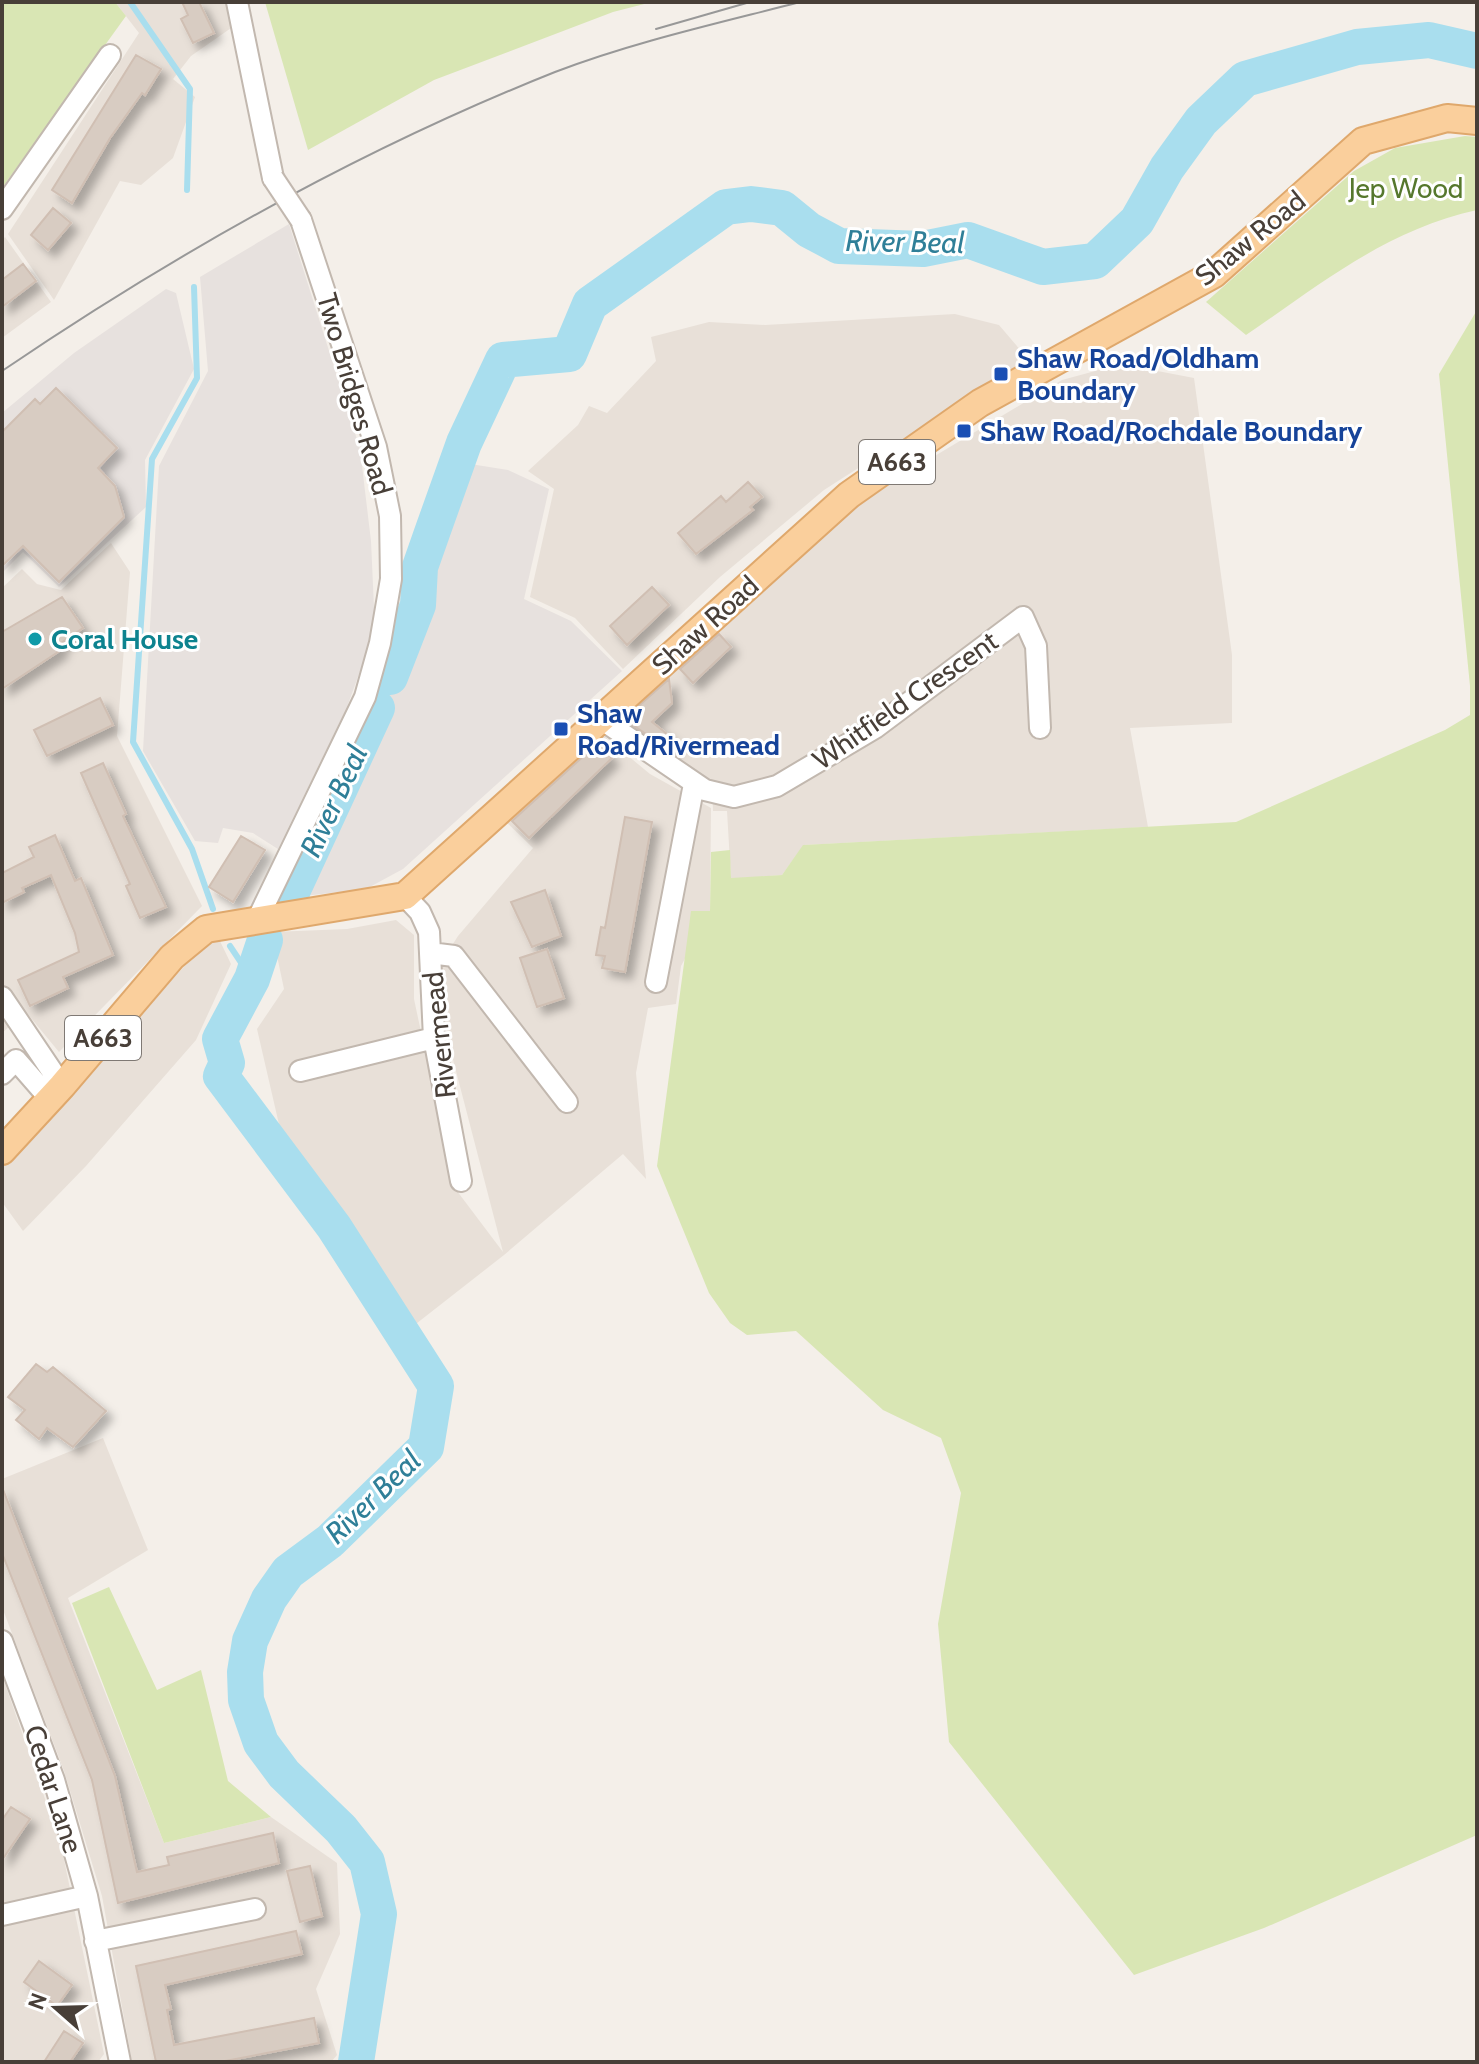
<svg xmlns="http://www.w3.org/2000/svg" width="1479" height="2064" font-family="Cabin,sans-serif">
<style>
.residential{fill:#e8e0d8}
.industrial{fill:#e7e1de}
.green{fill:#d9e6b4}
.lines{fill:none;stroke-linecap:round;stroke-linejoin:round}
.stream{stroke:#a9deee;stroke-width:6}
.river{stroke:#a9deee;stroke-width:36}
.building{fill:#d8ccc2;stroke:#d0bfb3;stroke-width:2;filter:url(#shadow)}
.minor-casing{stroke:#c2b8af;stroke-width:24}
.major-casing{stroke:#dfa86c;stroke-width:30}
.minor{stroke:#fff;stroke-width:20}
.major{stroke:#facf9c;stroke-width:26}
.tram{stroke:#989898;stroke-width:2}
.minor-bridge-casing{stroke:#c2b8af;stroke-width:24;stroke-linecap:butt}
.minor-bridge{stroke:#fff;stroke-width:20}
.transit-dot{fill:#1a4fb4;stroke:#fff;stroke-width:3}
.culture-dot{fill:#0f9aa8;stroke:#fff;stroke-width:3}
.labels{text-anchor:middle;stroke-width:6;stroke-linejoin:round;paint-order:stroke}
.shield{fill:#fff;stroke:#7f7974;stroke-width:2}
.shield-label{font-size:26px;font-weight:bold;fill:#483f38}
.park-label{font-size:28px;fill:#56782d;stroke:#fff}
.street-label{font-size:28px;fill:#483f38;stroke:#fff}
.transit-label{font-size:28px;font-weight:bold;fill:#164399;stroke:#fff;text-anchor:start}
.culture-label{font-size:28px;font-weight:bold;fill:#0d838f;stroke:#fff;text-anchor:start}
.water-label{font-size:30px;font-style:italic;fill:#2f7f98;stroke:#fff}
</style>
<defs>
<filter id="shadow"><feDropShadow dx="7" dy="7" stdDeviation="4" flood-color="#0004"/></filter>
</defs>
<rect width="100%" height="100%" fill="#f4efe9"/>
<path class="residential" d="M115,2H228L234,26L191,56L173,79L195,97L173,158L141,185L120,181L54,300L8,234L139,33Z
M5,237L51,302L2,338V241Z
M955,314L999,325L1028,359L824,490L720,577L623,669L575,618L530,597L554,489L528,471L578,425L589,406L607,413L656,361L651,337L709,322L765,325Z
M1121,364L1194,378L1232,655V723L1130,728L1148,827L804,845L782,875L731,879L727,811H713L712,782L684,770L615,720L846,509L1062,380Z
M111,543L130,572L117,736L202,906L59,1052L26,1012L2,1033V588L22,569L37,584L61,590Z
M598,731L650,774L711,808L710,912L681,966L676,1004L648,1008L636,1073L646,1179L623,1154L504,1255L412,1327L281,1133L257,1029L284,989L272,932L347,929L396,920L414,935V999L454,1187L503,1252L443,1021L440,964L458,936L533,848L504,820Z
M219,939L231,964L196,1040L86,1166L23,1231L2,1202V1165L204,945Z
M103,1438L148,1550L68,1598L164,1843L271,1817L337,1863L340,1934L316,1989L337,2055L331,2062H132L102,1896L64,1771L2,1607V1479Z
M2,1675L61,1845L104,2054L98,2062H2Z"/>
<path class="industrial" d="M289,224L360,449L371,541L375,630L347,707L278,849L253,833L223,828L218,843L195,841L143,751L159,466L208,371L200,277Z
M166,289L176,293L194,369L145,460L146,507L59,587L23,552L2,573V413L74,353Z
M464,463L508,470L549,489L524,599L571,621L622,671L403,869L366,889L295,897L414,633L441,517Z"/>
<path class="green" d="M2,2H115L126,16L2,188Z
M265,2H652L613,12L434,80L308,150Z
M1465,136L1477,137V210C1386,230 1321,284 1246,335L1206,302L1354,171L1395,148Z
M1477,310V1835L1264,1928L1134,1975L949,1742L938,1624L961,1493L941,1438L883,1410L796,1331L747,1335L730,1323L709,1293L657,1166L691,911H710L711,852L730,850L731,878L782,875L803,845L1236,822L1445,730L1470,715V686L1439,374Z
M109,1587L157,1690L201,1670L228,1781L271,1817L164,1843L72,1603Z"/>
<g class="lines">
<path class="stream" d="M130,2L190,89L187,190
M194,287L197,378L152,459L133,742L192,849L213,909
M230,946L252,979"/>
<path class="river" d="M390,677L418,605L420,567L433,530L464,443L503,360L569,354L590,304L726,207L751,204L782,208L809,230L839,246L923,249L968,240L1043,267L1095,261L1137,221L1167,168L1201,121L1245,79L1357,47L1429,40L1477,51
M291,894L377,708
M265,940L252,979L220,1039L227,1063L221,1076L334,1227L436,1386L426,1447L330,1541L288,1572L269,1599L250,1641L245,1672L246,1700L261,1743L284,1774L341,1829L367,1862L379,1914L356,2062"/>
</g>
<path class="building" d="M182,2H199L214,33L193,43L181,19L188,15Z
M136,55L161,69L145,95L142,93L110,138L72,203L52,190Z
M53,208L71,223L48,250L31,235Z
M23,264L36,281L2,307V280Z
M56,388L117,448L98,468L115,486L124,517L59,582L23,546L2,566V432L35,399L40,404Z
M748,482L762,497L750,507L753,510L696,554L678,533L721,496L726,502Z
M652,587L669,605L627,645L610,626Z
M62,597L83,628L58,645L61,650L2,689V632Z
M719,634L731,647L693,683L680,669Z
M669,679L672,703L652,722L672,738L671,751L624,719Z
M100,698L113,725L47,756L34,730Z
M598,743L612,758L529,838L512,821Z
M103,763L126,814L123,816L166,907L140,918L126,886L130,884L81,773Z
M625,817L652,822L625,972L602,968L605,956L596,955L601,927L605,928Z
M55,835L75,881L81,878L113,955L63,977L68,988L30,1006L18,980L79,952L75,933L51,875L22,888L24,892L2,903V873L34,857L29,847Z
M241,836L265,850L233,902L209,887Z
M545,890L561,936L532,947L511,902Z
M547,949L564,998L537,1007L520,958Z
M36,1364L47,1372L53,1367L106,1411L73,1447L47,1428L39,1439L16,1420L25,1410L8,1397Z
M2,1487L115,1776L137,1872L169,1865L167,1857L273,1833L279,1863L118,1903L92,1780L2,1553Z
M11,1807L30,1819L2,1860V1820Z
M310,1866L322,1916L300,1922L287,1871Z
M296,1931L302,1954L165,1985L171,2009L167,2010L174,2045L314,2018L319,2043L220,2062H156L136,1966Z
M39,1961L72,1985L57,2006L24,1982Z
M64,2031L83,2043L70,2062H44Z"/>
<g class="lines">
<defs>
<path id="minor" d="M237,2L273,178
M2,209L110,55
M601,719L705,790L734,797L777,786L875,728L1023,617L1036,646L1040,728
M405,896L420,912L429,932L434,1038L461,1181
M258,918L365,697L380,643L391,579L390,516L376,447L301,220
M430,953L454,956L567,1102
M656,982L694,784
M2,997L62,1086
M300,1071L434,1038
M2,1074L16,1060L50,1099
M2,1641L54,1780L87,1896L120,2062
M2,1915L87,1896
M95,1941L255,1909"/>
<path id="major" d="M2,1151L62,1086L172,957L206,929L405,896L849,495L980,403L1214,274L1363,141L1447,118L1477,121"/>
</defs>
<use href="#minor" class="minor-casing"/>
<use href="#major" class="major-casing"/>
<use href="#minor" class="minor"/>
<use href="#major" class="major"/>
<path class="tram" d="M656,29L750,2
M2,371C176,253 359,150 555,72C633,42 719,23 800,2"/>
<defs>
<path id="minor-bridge" d="M273,178L301,220"/>
</defs>
<use href="#minor-bridge" class="minor-bridge-casing"/>
<use href="#minor-bridge" class="minor-bridge"/>
</g>
<g class="transit-dot">
<rect x="993" y="366" width="16" height="16" rx="4"/>
<rect x="956" y="423" width="16" height="16" rx="4"/>
<rect x="553" y="721" width="16" height="16" rx="4"/>
</g>
<circle class="culture-dot" cx="35" cy="639" r="8"/>
<g class="labels">
<g class="shield">
<rect x="859" y="440" width="76" height="44" rx="6"/>
<rect x="65" y="1016" width="76" height="44" rx="6"/>
</g>
<g class="shield-label">
<text x="897" y="471">A663</text>
<text x="103" y="1047">A663</text>
</g>
<g class="park-label">
<text x="1406" y="198">Jep Wood</text>
</g>
<g class="street-label">
<text transform="translate(1250 238) rotate(-39)" y="10">Shaw Road</text>
<text transform="translate(355 394) rotate(74)" y="10">Two Bridges Road</text>
<text transform="translate(705 625) rotate(-42)" y="10">Shaw Road</text>
<text transform="translate(905 700) rotate(-35)" y="10">Whitfield Crescent</text>
<text transform="translate(439 1035) rotate(-96)" y="10">Rivermead</text>
<text transform="translate(54 1789) rotate(72)" y="10">Cedar Lane</text>
</g>
<g class="transit-label">
<text x="1017" y="368">Shaw Road/Oldham<tspan x="1017" dy="32">Boundary</tspan></text>
<text x="980" y="441">Shaw Road/Rochdale Boundary</text>
<text x="577" y="723">Shaw<tspan x="577" dy="32">Road/Rivermead</tspan></text>
</g>
<g class="culture-label">
<text x="51" y="649">Coral House</text>
</g>
<g class="water-label">
<text transform="translate(905 242) rotate(1)" y="10">River Beal</text>
<text transform="translate(334 801) rotate(-65)" y="10">River Beal</text>
<text transform="translate(373 1497) rotate(-44)" y="10">River Beal</text>
</g>
</g>
<rect width="1479" height="2064" fill="none" stroke="#483f38" stroke-width="8"/>
<g transform="translate(56 2008) rotate(290)" stroke="#ffffff" stroke-width="6" paint-order="stroke">
<path d="M0-6L14 30L0 20L-14 30Z" fill="#483f38"/>
<text y="-12" font-size="22" font-weight="bold" text-anchor="middle" fill="#483f38">N</text>
</g>
</svg>
